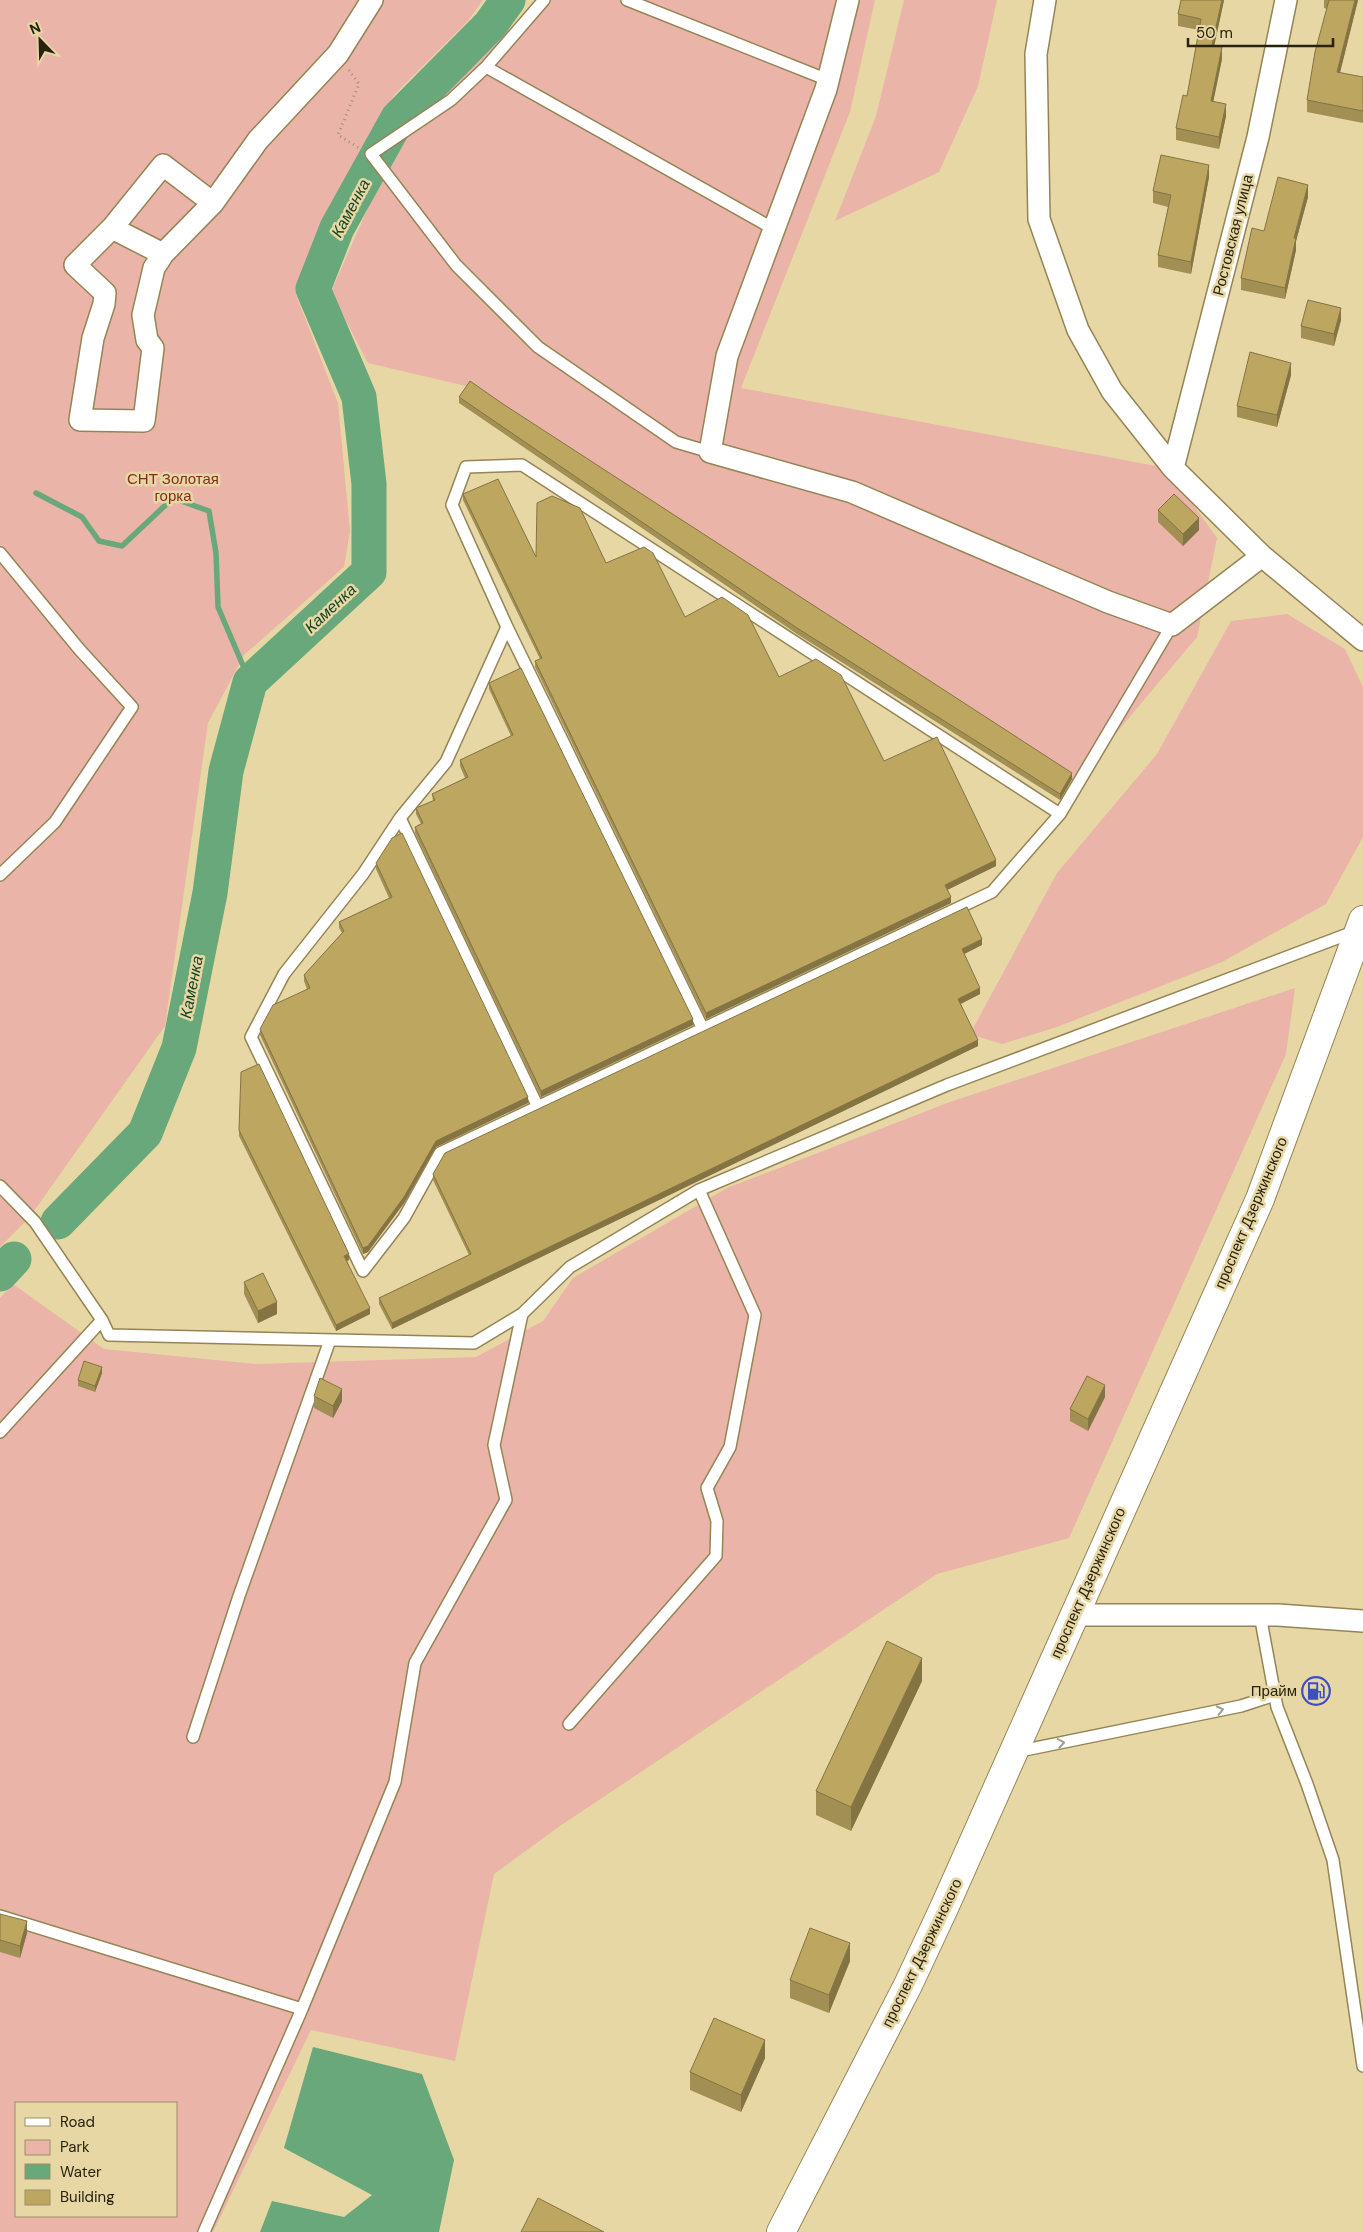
<svg xmlns="http://www.w3.org/2000/svg" width="1363" height="2232" font-family="'DM Sans',sans-serif">
<style>
.green{fill:#eab4a9;fill-rule:evenodd}
.water{fill:#69a87b}
.lines{fill:none;stroke-linecap:round;stroke-linejoin:round}
.stream{stroke:#69a87b;stroke-width:5.5}
.river{stroke:#69a87b;stroke-width:35}
.service-casing{stroke:#958555;stroke-width:14}
.minor-casing{stroke:#958555;stroke-width:24}
.tertiary-casing{stroke:#958555;stroke-width:30}
.path{stroke:#a0936c;stroke-width:3;stroke-dasharray:1 4;stroke-linecap:butt}
.service{stroke:#fff;stroke-width:11}
.minor{stroke:#fff;stroke-width:21}
.tertiary{stroke:#fff;stroke-width:28}
.wall{fill:#a28f53}
.shaded-wall{fill:#847443}
.building{fill:#bca660;stroke:#847443}
.oneway{stroke:#9e9c93}
.labels{text-anchor:middle;stroke-width:5;stroke-linejoin:round;paint-order:stroke}
.street-label{font-size:15px;fill:#28220e;stroke:#e7d7a4}
.park-label{font-size:15px;fill:#842d1d;stroke:#e7d7a4}
.poi-label{font-size:15px;fill:#28220e;stroke:#e7d7a4;text-anchor:end}
.water-label{font-size:16px;font-style:italic;fill:#154526;stroke:#e7d7a4}
</style>
<rect width="100%" height="100%" fill="#e7d7a4"/>
<path class="green" d="M0,0H483L467,22L394,95L341,186L296,295L338,403L350,531L344,567L244,655L208,723L165,1026L29,1218L0,1247Z
M538,0H875L850,112L741,388L1167,468L1217,538L1197,637L1075,782L503,410L470,387L368,363L331,292L386,167L426,107L532,8Z
M904,0H997L978,86L939,172L835,221L876,116Z
M1287,614L1345,649L1363,687V837L1326,904L1222,962L1057,1027L1002,1044L970,1034L1057,873L1157,754L1231,621Z
M1295,988L1286,1054L1069,1538L937,1574L560,1826L494,1874L455,2061L311,2030L213,2232H0V1298L13,1284L104,1349L257,1364L476,1357L543,1321L573,1278L727,1188L950,1102ZM16,2103H176V2216H16Z"/>
<path class="water" d="M313,2047L422,2074L454,2160L439,2232H260L272,2201L344,2217L372,2195L284,2148Z"/>
<g class="lines">
<path class="stream" d="M36,493L82,517L99,541L122,546L173,498L209,511L216,553L218,607L250,682"/>
<path class="river" d="M58,1222L145,1133L179,1048L210,893L226,771L250,682L369,572V484L359,397L313,289L337,228L398,118L490,25L508,0
M0,1274L14,1259"/>
<defs>
<path id="service" d="M544,0L486,67L451,100L371,154L456,265L538,347L676,442L710,452
M627,0L828,80
M486,67L774,229
M522,465L1060,814L992,892L440,1153L404,1218L363,1271L251,1037L284,974L363,874L400,818L446,762L507,627L452,505L466,467Z
M0,553L79,649L132,707L55,822L0,875
M507,627L703,1029
M1060,814L1172,625
M400,818L538,1107
M0,1186L35,1222L102,1320L109,1335L474,1343L522,1314L570,1267L699,1190L947,1085L1356,931
M0,1432L102,1320
M1260,1615L1277,1707L1307,1784L1333,1860L1363,2066
M569,1724L716,1556L717,1521L707,1488L730,1447L755,1315L699,1190
M193,1737L239,1596L330,1340
M1015,1752L1241,1706L1275,1695
M0,1916L302,2009
M204,2232L302,2009L395,1782L415,1663L506,1500L494,1445L522,1314"/>
<path id="minor" d="M848,0L826,89L727,356L710,452L852,492L1108,602L1172,625L1262,556
M1045,0L1036,54L1039,219L1078,330L1112,391L1173,468L1262,556L1363,640
M213,203L163,165L112,228L75,265L105,293L104,304L93,338L80,420L144,421L153,348L147,340L143,315L154,268L163,254L213,203L258,140L338,54L372,0
M112,228L163,254
M1173,468L1258,137L1286,0
M1073,1615H1278L1363,1621"/>
<path id="tertiary" d="M781,2232L908,1985L944,1908L1260,1199L1363,920"/>
</defs>
<use href="#service" class="service-casing"/>
<use href="#minor" class="minor-casing"/>
<use href="#tertiary" class="tertiary-casing"/>
<path class="path" d="M349,70L359,84L338,135L359,148"/>
<use href="#service" class="service"/>
<use href="#minor" class="minor"/>
<use href="#tertiary" class="tertiary"/>
</g>
<path class="wall" d="M1181,0H1224L1214,45L1222,59L1213,101L1226,116L1219,149L1176,140V128L1187,96L1199,30L1178,26V14Z
M1324,0H1358L1340,73L1363,77V123L1307,112V100L1327,9L1324,8Z
M1209,177L1191,274L1158,267V255L1168,207L1153,203V191Z
M1308,197L1296,241V250L1285,299L1241,290V278L1264,231Z
M1341,320L1334,346L1301,338V326Z
M1291,375L1277,427L1237,417V406Z
M459,397L1072,779L1060,800L797,634L459,403Z
M463,494L536,557L606,563L685,617L779,677L884,761L996,866L947,890L951,903L706,1019L535,667V661L540,659L463,500Z
M1158,510L1199,530L1183,546L1158,522Z
M489,683L693,1025L541,1097L415,833V827L421,824L416,814V808L433,801L432,794L465,778L460,766V760L511,736L489,689Z
M376,863L528,1103L436,1147L404,1203L368,1252L363,1254L260,1035V1029L307,989L304,981V975L342,933L339,928V922L389,898L376,869Z
M982,945L964,954L980,994L961,1004L978,1046L392,1329L379,1304V1298L469,1255L433,1180V1174Z
M239,1130L349,1260L347,1261L370,1314L336,1331L239,1136Z
M244,1282L277,1314L258,1323L244,1294Z
M102,1373L95,1392L78,1386V1380Z
M314,1396L342,1401L333,1418L314,1408Z
M1105,1397L1088,1431L1070,1421V1409Z
M922,1681L851,1831L816,1815V1791Z
M0,1914L27,1933L20,1958L0,1952Z
M850,1961L829,2013L790,1998V1980Z
M765,2058L741,2112L690,2090V2072Z"/>
<path class="shaded-wall" d="M1222,0H1224L1212,57V45Z
M1355,0H1358L1337,84V72Z
M1222,47V59L1211,113V101Z
M1226,104V116L1219,149V137Z
M1209,165V177L1191,274V262Z
M1308,185V197L1296,241V250L1285,299V288L1294,238Z
M1341,308V320L1334,346V334Z
M1291,363V375L1277,427V415Z
M1199,518V530L1183,546V534Z
M1072,773V779L1060,800V794Z
M996,860V866L945,891V885Z
M951,897V903L706,1019V1013Z
M982,939V945L962,955V949Z
M980,988V994L958,1005V999Z
M693,1019V1025L541,1097V1091Z
M978,1040V1046L392,1329V1323Z
M528,1097V1103L436,1147L404,1203L368,1252L363,1254V1248L436,1141Z
M349,1254V1260L344,1262V1256Z
M277,1302V1314L258,1323V1311Z
M370,1308V1314L336,1331V1325Z
M102,1367V1373L95,1392V1386Z
M1105,1385V1397L1088,1431V1419Z
M342,1389V1401L333,1418V1406Z
M922,1658V1681L851,1831V1807Z
M27,1921V1933L20,1958V1946Z
M850,1943V1961L829,2013V1995Z
M765,2040V2058L741,2112V2095Z"/>
<path class="building" d="M1181,0H1222L1212,45L1222,47L1211,101L1226,104L1219,137L1176,128L1183,95L1187,96L1201,19L1178,14Z
M1329,0H1355L1337,72L1363,77V111L1307,100L1315,52Z
M1161,155L1209,165L1191,262L1158,255L1171,195L1153,191Z
M1278,177L1308,185L1294,238H1296L1285,288L1241,278L1252,228L1264,231Z
M1308,300L1341,308L1334,334L1301,326Z
M1250,352L1291,363L1277,415L1237,406Z
M470,381L503,404L1072,773L1060,794L797,628L459,397Z
M498,479L536,557L537,503L552,496L580,508L606,563L644,547L653,553L685,617L722,597L748,615L779,677L816,659L841,675L884,761L937,737L996,860L945,885L951,897L706,1013L535,661L542,658L463,494Z
M1174,494L1199,518L1183,534L1158,510Z
M521,668L693,1019L541,1091L415,827L423,823L416,808L435,800L432,794L468,777L460,760L513,735L489,683Z
M402,833L528,1097L436,1141L404,1197L368,1246L363,1248L260,1029L273,1005L310,988L304,975L344,931L339,922L392,897L376,863L392,838Z
M967,907L982,939L962,949L980,988L958,999L978,1040L392,1323L379,1298L471,1254L433,1174L445,1153Z
M259,1064L349,1254L344,1256L370,1308L336,1325L239,1130L241,1072Z
M263,1273L277,1302L258,1311L244,1282Z
M84,1361L102,1367L95,1386L78,1380Z
M1087,1376L1105,1385L1088,1419L1070,1409Z
M320,1378L342,1389L333,1406L314,1396Z
M887,1641L922,1658L851,1807L816,1791Z
M0,1914L27,1921L20,1946L0,1940Z
M810,1928L850,1943L829,1995L790,1980Z
M714,2018L765,2040L741,2095L690,2072Z
M538,2198L604,2232H521Z"/>
<defs><path id="oneway-chevron" d="M-2-3.5L2.5 0L-2 3.5" fill="none" stroke-width="1.6" stroke-linecap="round" stroke-linejoin="round" transform="scale(1.25)"/></defs>
<g class="oneway">
<use href="#oneway-chevron" transform="translate(1220 1710) rotate(-12)"/>
<use href="#oneway-chevron" transform="translate(1061 1743) rotate(-10)"/>
</g>
<defs>
<symbol id="fuel-ring" viewBox="-11 -11 22 22"><circle r="9.5" fill="#e7d7a4" stroke="#3f4fc2" stroke-width="1.5"/><path d="M-5.5-6h7V0h2V4h1.3V-2.5L3-4.5l.8-.8L6-3V5H2.5V1h-1V6h-7ZM-4.2-4.7v3.2H.2V-4.7Z" fill="#3f4fc2"/></symbol>
</defs>
<g fill-rule="evenodd">
<use href="#fuel-ring" x="1300" y="1675" width="32" height="32"/>
</g>
<g class="labels">
<g class="street-label">
<text transform="translate(1233 235) rotate(-76)" y="5">Ростовская улица</text>
<text transform="translate(1251 1213) rotate(-67)" y="5">проспект Дзержинского</text>
<text transform="translate(1088 1583) rotate(-66)" y="5">проспект Дзержинского</text>
<text transform="translate(922 1953) rotate(-64)" y="5">проспект Дзержинского</text>
</g>
<g class="park-label">
<text x="173" y="484">СНТ Золотая<tspan x="173" dy="17">горка</tspan></text>
</g>
<g class="poi-label">
<text x="1297" y="1696">Прайм</text>
</g>
<g class="water-label">
<text transform="translate(350 208) rotate(-62)" y="6">Каменка</text>
<text transform="translate(330 608) rotate(-43)" y="6">Каменка</text>
<text transform="translate(191 987) rotate(-79)" y="6">Каменка</text>
</g>
</g>
<rect x="15" y="2102" width="162" height="115" fill="#e7d7a4" stroke="#9b8f68"/>
<rect x="25" y="2118" width="25" height="8" fill="#ffffff" stroke="#9b8f68"/>
<text x="60" y="2127" font-size="15" fill="#28220e">Road</text>
<rect x="25" y="2140" width="25" height="15" fill="#eab4a9" stroke="#9b8f68"/>
<text x="60" y="2152" font-size="15" fill="#28220e">Park</text>
<rect x="25" y="2164" width="25" height="15" fill="#69a87b" stroke="#9b8f68"/>
<text x="60" y="2177" font-size="15" fill="#28220e">Water</text>
<rect x="25" y="2190" width="25" height="15" fill="#bca660" stroke="#9b8f68"/>
<text x="60" y="2202" font-size="15" fill="#28220e">Building</text>
<g transform="translate(40 40) rotate(337)" stroke="#e7d7a4" stroke-width="4" paint-order="stroke">
<path d="M0-4L9 19L0 12L-9 19Z" fill="#28220e"/>
<text y="-8" font-size="14" font-weight="bold" text-anchor="middle" fill="#28220e">N</text>
</g>
<path d="M1188 38v8h145v-8" fill="none" stroke="#28220e" stroke-width="2.5"/>
<text x="1196" y="38" font-size="15" fill="#28220e" stroke="#e7d7a4" stroke-width="4" paint-order="stroke">50 m</text>
</svg>
